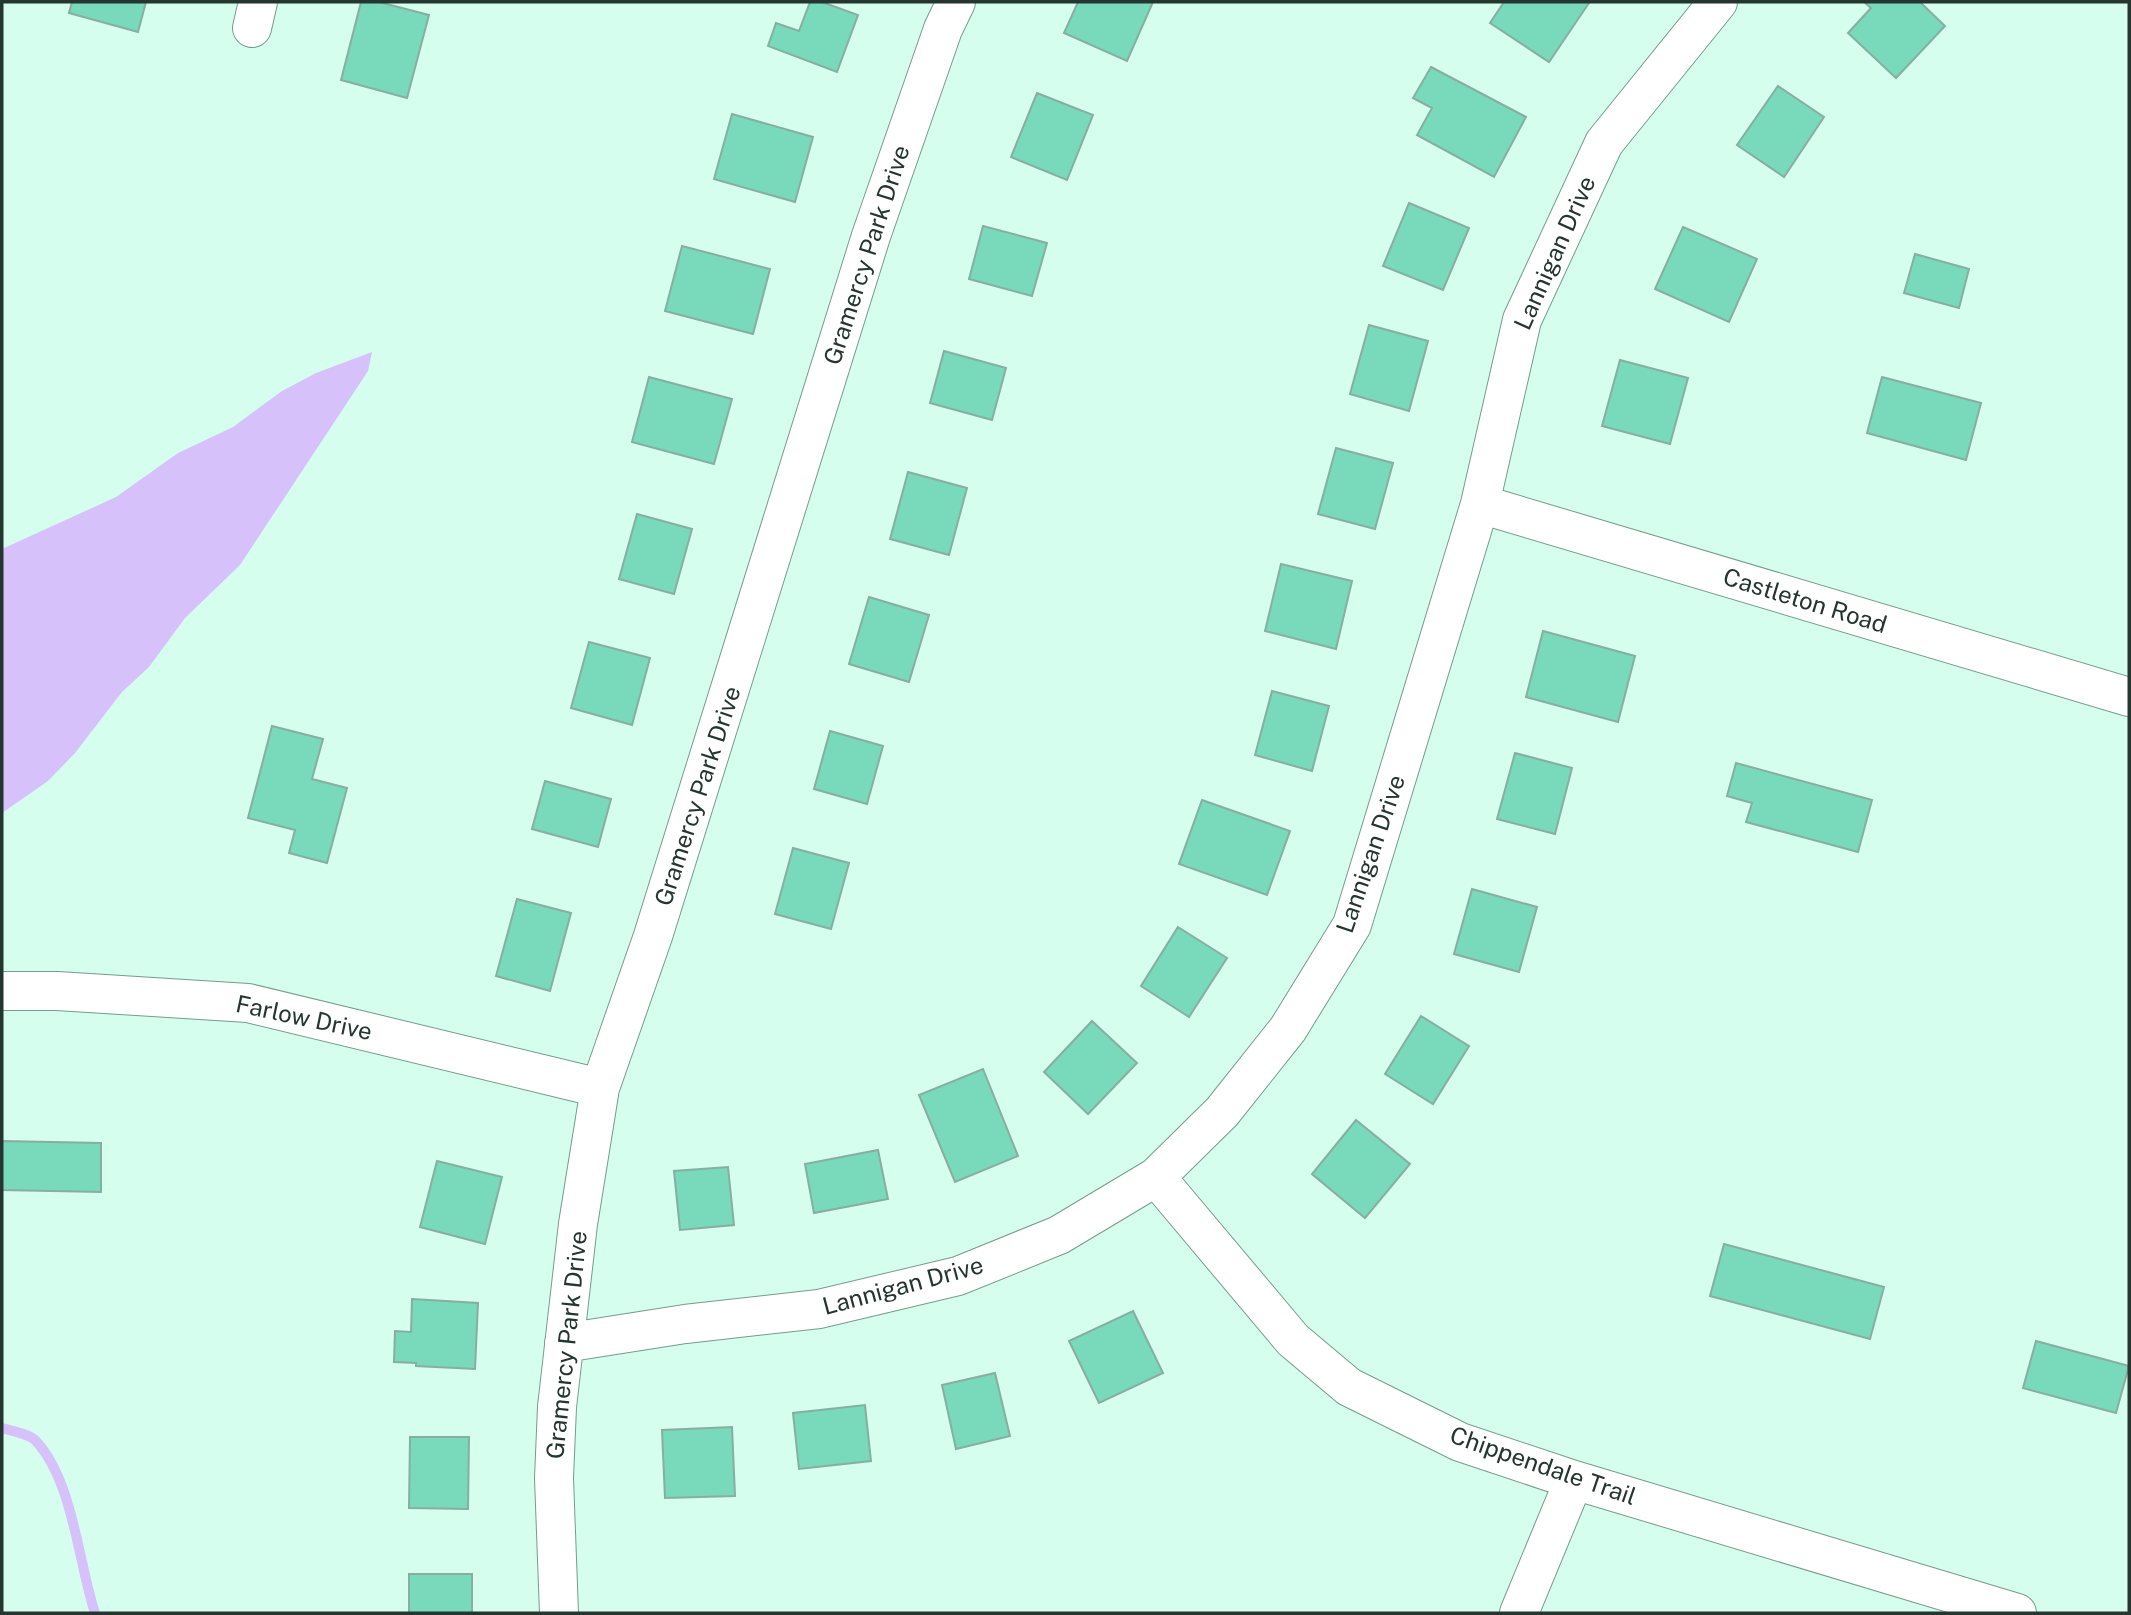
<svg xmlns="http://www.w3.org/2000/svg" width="2131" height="1615" font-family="'Public Sans',sans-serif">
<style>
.water{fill:#d6c1fb}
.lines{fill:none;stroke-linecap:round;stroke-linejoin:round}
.stream{stroke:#d6c1fb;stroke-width:10}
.building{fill:#78dabb;stroke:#87aea0;stroke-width:2}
.minor-casing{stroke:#759c8e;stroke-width:40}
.minor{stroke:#fff;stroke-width:38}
.labels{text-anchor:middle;stroke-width:7;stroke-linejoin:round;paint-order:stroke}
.street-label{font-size:24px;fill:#253530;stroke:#fff}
</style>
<rect width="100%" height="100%" fill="#d5feef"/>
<path class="water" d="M372,352L368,371L240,565L185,618L149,667L122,692L75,753L48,781L2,813V549L116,497L178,453L233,427L282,391L316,373Z"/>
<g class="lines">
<path class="stream" d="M2,1428C12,1431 30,1434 36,1441C73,1481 78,1561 95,1613"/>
</g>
<path class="building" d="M72,2H146L138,32L69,13Z
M361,2H379L429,15L407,98L341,80Z
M810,2H822L858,15L837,72L768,46L776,23L799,31Z
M1078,2H1153L1127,61L1064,33Z
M1504,2H1587L1589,3L1549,62L1490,23Z
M1864,2H1920L1945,26L1896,78L1848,33L1871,8Z
M1431,67L1526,117L1494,177L1417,135L1432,108L1413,98Z
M1778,86L1824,117L1784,177L1737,145Z
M1037,93L1093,115L1067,180L1011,157Z
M732,114L813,137L795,202L714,179Z
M1409,203L1469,228L1443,290L1383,266Z
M983,226L1047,243L1032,296L969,279Z
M1683,227L1757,259L1729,322L1655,289Z
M682,246L770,269L753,334L665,311Z
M1915,254L1969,269L1959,308L1904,293Z
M1369,325L1428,341L1409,411L1350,394Z
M944,351L1006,368L992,420L930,403Z
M1620,360L1688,378L1670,444L1602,426Z
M649,377L732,399L714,464L632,442Z
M1882,377L1981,403L1966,460L1867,433Z
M1336,448L1393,463L1375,529L1318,514Z
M908,472L967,488L949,555L890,539Z
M637,514L692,529L674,594L619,579Z
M1281,564L1352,581L1336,649L1265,631Z
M869,597L929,615L909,682L849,664Z
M1543,631L1635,656L1618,722L1526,697Z
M589,642L650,658L632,725L571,708Z
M1272,691L1329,706L1312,771L1255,755Z
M272,726L323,739L312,779L347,788L327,863L289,853L295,830L248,818Z
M830,731L883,746L867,804L814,789Z
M1515,753L1572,768L1555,834L1497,819Z
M1736,763L1872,800L1858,852L1746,822L1752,803L1727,796Z
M545,781L611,799L598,847L532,829Z
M1202,800L1290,831L1267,895L1179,864Z
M793,848L849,863L831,929L775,914Z
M1472,889L1537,907L1519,972L1454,954Z
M517,899L571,913L550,991L496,976Z
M1178,927L1227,958L1189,1017L1141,986Z
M1421,1016L1469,1046L1433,1104L1385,1074Z
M1092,1021L1137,1063L1088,1114L1044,1072Z
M983,1069L1018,1156L955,1182L919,1095Z
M1356,1120L1410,1164L1365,1218L1312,1174Z
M2,1141L101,1143V1192L2,1190Z
M878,1150L888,1199L814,1213L805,1164Z
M437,1161L502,1177L485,1244L420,1227Z
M728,1167L734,1225L680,1230L674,1171Z
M1724,1244L1884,1287L1870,1339L1710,1296Z
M412,1299L478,1303L475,1369L416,1366V1363L394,1362L395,1331L411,1332Z
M1133,1311L1163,1373L1099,1403L1069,1341Z
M2036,1341L2129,1366L2116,1413L2023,1388Z
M995,1373L1010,1436L956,1449L942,1385Z
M865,1405L871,1461L799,1469L793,1413Z
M732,1427L735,1496L665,1498L662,1430Z
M410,1437H469L468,1509L409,1508Z
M409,1574H472V1613H409Z"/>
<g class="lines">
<defs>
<path id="minor" d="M252,28L258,2
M1480,504L2129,697
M2,991H57L248,1003L600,1088
M1156,1177L1293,1340L1349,1387L1460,1442L1574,1480L2017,1613
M564,1343L685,1324L819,1309L958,1276L1059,1235L1156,1177L1222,1112L1288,1029L1352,925L1480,504L1522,320L1604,143L1718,2
M559,1613L554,1478L557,1407L578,1224L600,1088L653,936L871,236L943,29L956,2
M1519,1613L1574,1480"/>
</defs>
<use href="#minor" class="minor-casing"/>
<use href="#minor" class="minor"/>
</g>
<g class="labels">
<g class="street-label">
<text transform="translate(1555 253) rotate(-66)" y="8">Lannigan Drive</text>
<text transform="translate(867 255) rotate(-72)" y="8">Gramercy Park Drive</text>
<text transform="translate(1805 601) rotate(17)" y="8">Castleton Road</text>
<text transform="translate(698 796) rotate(-72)" y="8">Gramercy Park Drive</text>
<text transform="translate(1371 854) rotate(-71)" y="8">Lannigan Drive</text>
<text transform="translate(304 1018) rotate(12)" y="8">Farlow Drive</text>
<text transform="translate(903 1286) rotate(-15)" y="8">Lannigan Drive</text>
<text transform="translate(567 1345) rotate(-84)" y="8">Gramercy Park Drive</text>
<text transform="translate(1543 1466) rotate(19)" y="8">Chippendale Trail</text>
</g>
</g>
<rect width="2131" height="1615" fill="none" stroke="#253530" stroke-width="7"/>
</svg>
